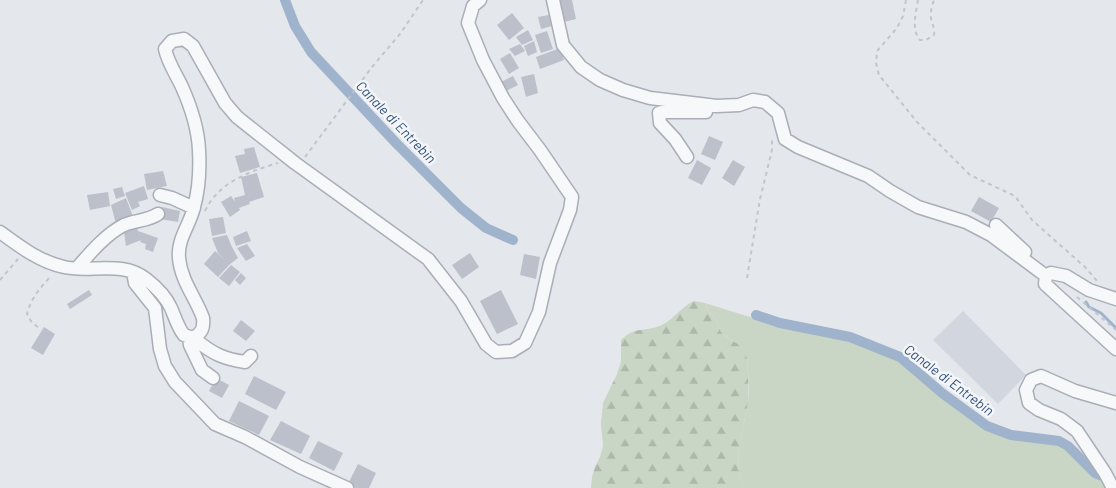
<svg xmlns="http://www.w3.org/2000/svg" width="1116" height="488" font-family="Barlow,sans-serif">
<style>
.built{fill:#d2d6de}
.grass{fill:#c9d6c5}
.forest{fill:url(#forest-firs)}
.lines{fill:none;stroke-linecap:round;stroke-linejoin:round}
.stream{stroke:#9fb4cc;stroke-width:3}
.canal{stroke:#9fb4cc;stroke-width:10}
.building{fill:#bbc0ca}
.minor-casing{stroke:#a9aeb7;stroke-width:15}
.path{stroke:#c2c5cb;stroke-width:2;stroke-dasharray:4 4;stroke-linecap:butt}
.minor{stroke:#f7f8fa;stroke-width:12}
.labels{text-anchor:middle;stroke-width:5;stroke-linejoin:round;paint-order:stroke}
.water-label{font-size:14px;font-style:italic;fill:#34527a;stroke:#f4f6f9}
</style>
<defs>
<pattern id="forest-firs" width="22" height="20" patternUnits="userSpaceOnUse" patternTransform="scale(1.25)"><rect width="22" height="20" fill="#c9d6c5"/><path d="M5 1l3.5 6h-7zM16 11l3.5 6h-7z" fill="#adb8ab"/></pattern>
</defs>
<rect width="100%" height="100%" fill="#e4e7ec"/>
<path class="built" d="M963,311L1026,375L998,404L933,340Z"/>
<path class="grass" d="M705,303L772,324L826,334L897,358L908,365L926,383L982,426L998,433L1015,437L1061,444L1069,450L1091,475L1104,483L1106,488H746C729,471 745,423 748,402C750,389 748,373 747,359C746,344 731,342 722,333C719,330 719,326 717,322C713,315 707,311 705,303Z"/>
<path class="forest" d="M694,301L705,303C707,312 713,315 717,322C719,326 719,330 722,333C731,343 746,343 747,359C748,372 749,388 748,402C745,423 729,471 746,488H591L592,477L595,467L600,457L603,446L601,424L603,403L617,374L621,362V340C636,325 645,333 662,325C674,319 681,307 694,301Z"/>
<g class="lines">
<path class="stream" d="M1086,302L1089,307L1101,313L1116,328"/>
<path class="canal" d="M285,0L295,26L311,52L396,143L461,208L486,228L513,240
M756,315L780,323L850,337L900,357L942,393L987,426L1011,435L1059,441L1068,446L1095,473L1110,479"/>
</g>
<path class="building" d="M559,0H572L576,19L564,22Z
M512,13L524,28L509,40L497,25Z
M549,15L552,26L541,29L538,17Z
M528,30L533,40L522,45L516,37Z
M547,31L553,49L541,53L535,35Z
M534,41L537,52L528,56L524,46Z
M520,44L525,51L515,56L509,49Z
M560,48L564,60L540,69L536,57Z
M510,53L519,68L509,74L500,59Z
M534,74L538,93L526,97L521,77Z
M513,76L518,85L506,91L501,82Z
M709,136L723,142L715,160L701,154Z
M254,147L260,167L240,173L235,156L245,154L244,149Z
M697,160L711,168L702,185L688,178Z
M733,160L745,167L734,186L722,178Z
M163,171L167,186L147,190L144,174Z
M257,173L264,197L249,202L250,204L239,208L240,210L230,217L221,202L231,196L235,202L234,198L245,195L241,177Z
M144,186L148,199L138,202L140,206L132,210L125,193Z
M122,187L125,196L116,199L113,189Z
M108,192L110,206L90,210L87,195Z
M979,197L999,208L991,222L971,211Z
M126,198L134,219L116,224L111,205Z
M162,207L180,211L178,222L160,219Z
M223,217L226,233L212,236L209,219Z
M137,227L138,231L158,238L153,252L145,249L146,244L140,242L141,240L126,246L124,232Z
M247,231L251,241L236,246L233,237Z
M227,235L232,247L238,258L230,264L218,277L204,264L215,251L226,261L218,253L212,238Z
M247,244L255,256L246,261L237,248Z
M470,253L479,267L462,279L452,265Z
M524,254L540,257L536,279L520,275Z
M231,265L240,272L229,286L219,278Z
M241,273L246,278L240,285L235,280Z
M89,290L92,295L70,309L67,304Z
M501,290L518,324L497,334L480,301Z
M241,320L255,331L246,341L233,331Z
M44,327L55,334L43,355L31,348Z
M254,376L286,392L276,410L245,394Z
M216,378L229,385L222,398L209,391Z
M239,401L269,416L259,435L229,421Z
M281,421L310,436L301,454L270,440Z
M318,441L343,453L334,471L309,458Z
M358,464L376,473L369,488H356L348,484Z"/>
<g class="lines">
<defs>
<path id="minor" d="M553,0L563,45L581,67L600,80L623,90L650,98L717,106L739,105L753,100L765,102L778,113L785,139L798,147L868,176L890,191L918,207L966,222L991,235L1046,276
M687,157L675,139L660,123L659,113L662,112H706
M160,195L172,198L194,208
M996,225L1025,252
M0,232C19,246 40,262 64,267C90,273 122,260 146,279C155,286 166,297 171,308C175,317 178,328 184,335L193,338C202,333 204,328 203,318C196,298 181,281 179,258C177,239 190,225 194,207C199,189 200,168 199,150C198,129 191,107 182,87C176,74 168,63 165,49L172,41L184,39L193,46L225,103L237,117L295,163L428,259L461,301L486,344L496,352L512,351L525,343L539,312L550,263L570,210L572,197L540,150L518,121L503,98L483,60L468,23L473,6L480,0
M77,268C90,253 106,234 124,225C135,220 148,221 158,214
M133,272L135,283L155,308L160,349L165,366L175,382L215,424L245,437L300,467L347,488
M1116,299L1089,290L1066,276L1051,273L1046,276L1045,284L1116,349
M196,336V340C213,354 224,359 245,362L251,356
M189,338L190,345L202,370L213,378
M1113,488L1105,473L1077,431L1061,419L1039,410L1029,403L1026,390L1031,380L1041,376L1075,391L1116,403"/>
</defs>
<use href="#minor" class="minor-casing"/>
<path class="path" d="M906,0L903,16L897,28L877,51L876,63L879,75L917,122L970,175L1015,196L1032,220L1086,268L1097,281
M918,0C916,12 911,30 920,40H926L934,35C935,27 932,25 931,18C930,12 932,6 934,0
M305,157L372,67L400,34L423,0
M205,211C219,182 248,172 278,163
M747,278L760,199L772,150V137
M0,280L18,259
M1077,297L1116,330
M38,327L32,323L27,314C31,298 40,288 51,276"/>
<use href="#minor" class="minor"/>
</g>
<g class="labels">
<g class="water-label">
<text transform="translate(396 122) rotate(46)" y="5">Canale di Entrebin</text>
<text transform="translate(949 380) rotate(37)" y="5">Canale di Entrebin</text>
</g>
</g>
</svg>
